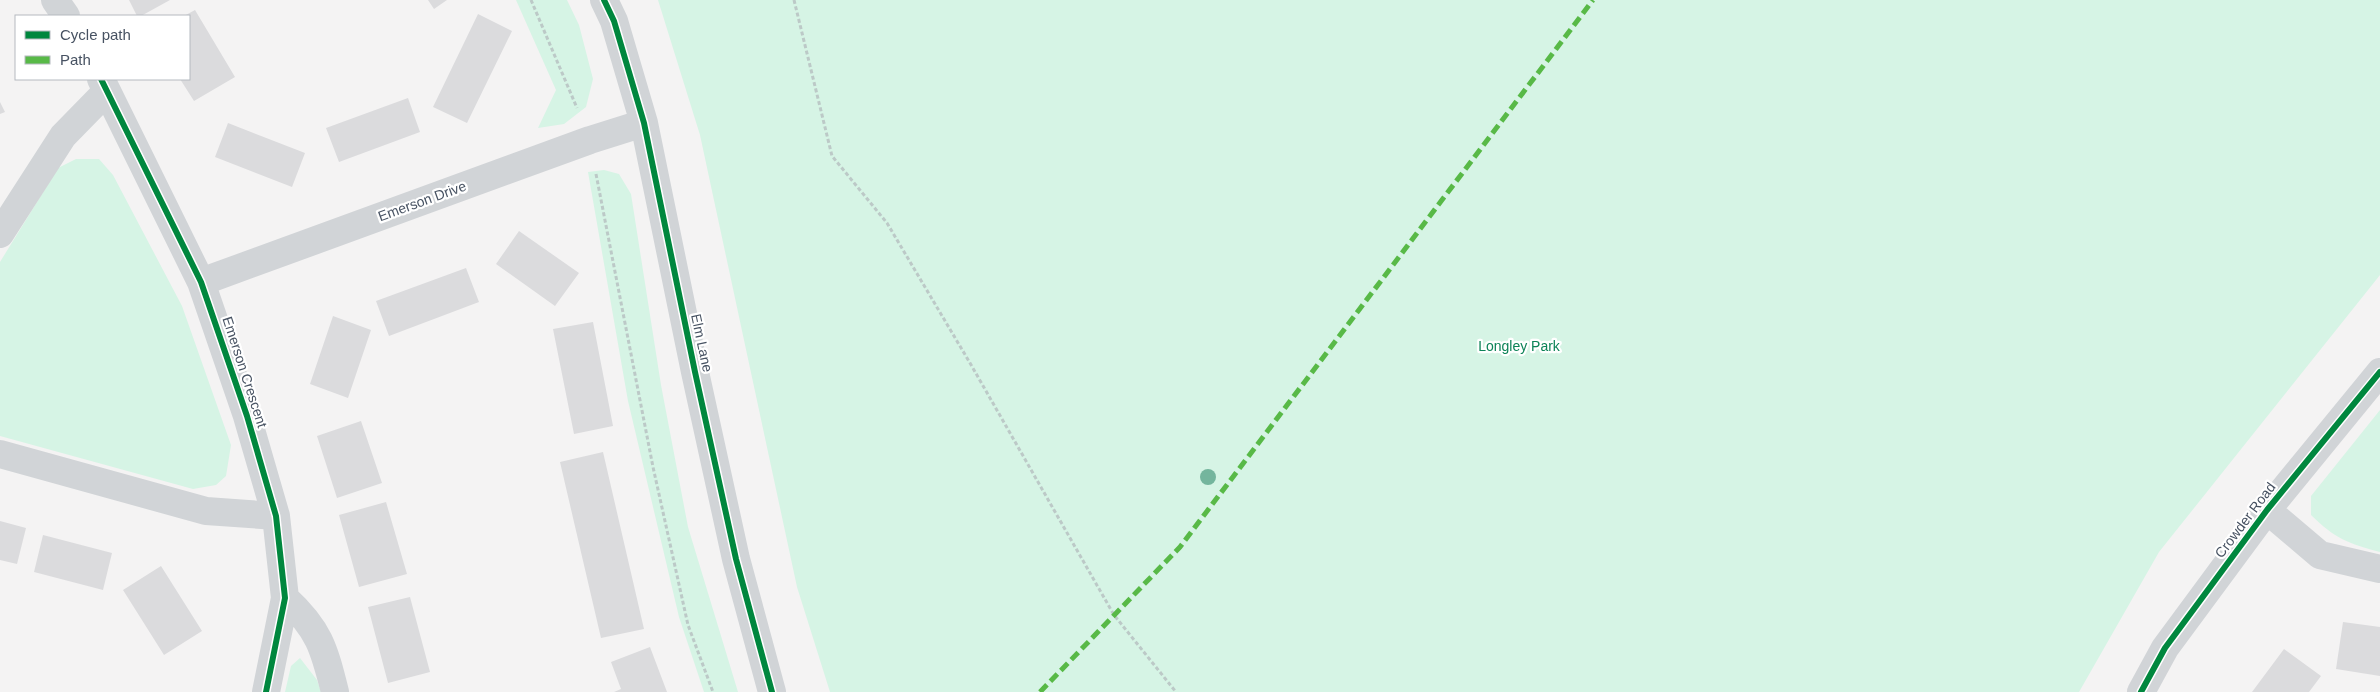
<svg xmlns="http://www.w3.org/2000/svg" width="2380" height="692" font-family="Arial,sans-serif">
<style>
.green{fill:#d6f4e5}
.building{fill:#dbdbdd}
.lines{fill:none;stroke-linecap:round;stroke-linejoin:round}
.path{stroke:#bcc9c7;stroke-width:3;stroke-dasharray:4 2.5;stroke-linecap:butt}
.minor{stroke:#d1d4d7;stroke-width:28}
.quiet{stroke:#58b947;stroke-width:5;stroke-dasharray:10 5;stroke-linecap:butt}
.cycleway-casing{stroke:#fff;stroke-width:9}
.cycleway{stroke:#00873e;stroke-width:6}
.tree{fill:#74b59d}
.labels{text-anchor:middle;stroke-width:4.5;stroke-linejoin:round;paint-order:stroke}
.street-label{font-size:14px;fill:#475262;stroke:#fff}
.park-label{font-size:14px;fill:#0c8357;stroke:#fff}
</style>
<rect width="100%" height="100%" fill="#f4f3f3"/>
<path class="green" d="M516,0H567L579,25L593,79L586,107L564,124L538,128L556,90Z
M658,0H2380V275L2159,552L2079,692H830L797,587L700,135Z
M76,159H99L113,175L182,306L231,445L226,476L216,485L193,489L0,436V262L58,168Z
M604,170L619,174L631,194L661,385L688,527L738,692H704L679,617L628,401L588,172Z
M2380,410V552C2349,544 2334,538 2311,515V496Z
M300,658L317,680L321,692H285L291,666Z"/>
<path class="building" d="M129,0H170L141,16H137Z
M428,0H447L434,9Z
M195,10L235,77L194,101L180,79H189V16H184Z
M478,14L512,31L467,123L433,107Z
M408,98L420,132L339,162L326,128Z
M0,102L5,112L0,114Z
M228,123L305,153L292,187L215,157Z
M519,231L579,273L555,306L496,264Z
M466,268L479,302L389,336L376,301Z
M333,316L371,330L348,398L310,384Z
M593,322L613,426L574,434L553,329Z
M361,421L382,483L337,498L317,436Z
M603,452L644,629L601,638L560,462Z
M386,502L407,574L359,587L339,515Z
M0,521L26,528L17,564L0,560Z
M43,535L112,553L103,590L34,572Z
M161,566L202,631L164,655L123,590Z
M410,597L430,672L388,683L368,607Z
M2343,622L2380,627V676L2336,669Z
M650,647L667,692H614L621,689L611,662Z
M2284,649L2321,676L2309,692H2252Z"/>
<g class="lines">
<path class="path" d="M531,0L577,108
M794,0L832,156L887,223L970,363L1114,615L1176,692
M596,174L653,467L688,625L713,692"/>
<path class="minor" d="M55,0L66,16
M604,0L614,21L644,123L695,372L736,559L772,692
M101,79L201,282L247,416L276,516L285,598L266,692
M0,234L63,136L107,91
M201,282L590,140L644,123
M0,454L206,511L276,516
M2267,510L2320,555L2380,569
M285,598C319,629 324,648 335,692
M2141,692L2165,648L2267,510L2380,372"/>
<path class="quiet" d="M1040,692L1180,547L1593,0"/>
<defs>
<path id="cycleway" d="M604,0L614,21L644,123L695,372L736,559L772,692
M101,79L201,282L247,416L276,516L285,598L266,692
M2141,692L2165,648L2267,510L2380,372"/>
</defs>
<use href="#cycleway" class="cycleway-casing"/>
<use href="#cycleway" class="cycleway"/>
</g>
<circle class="tree" cx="1208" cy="477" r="8"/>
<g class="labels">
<g class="street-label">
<text transform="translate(422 201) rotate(-20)" y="5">Emerson Drive</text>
<text transform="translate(702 343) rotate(78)" y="5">Elm Lane</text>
<text transform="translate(245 372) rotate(72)" y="5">Emerson Crescent</text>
<text transform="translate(2245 520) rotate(-53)" y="5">Crowder Road</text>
</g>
<g class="park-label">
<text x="1519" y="351">Longley Park</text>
</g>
</g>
<rect x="15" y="15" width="175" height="65" fill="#ffffff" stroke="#b5bac0"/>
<rect x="25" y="31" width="25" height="8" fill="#00873e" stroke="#b5bac0"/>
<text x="60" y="40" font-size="15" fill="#475262">Cycle path</text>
<rect x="25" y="56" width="25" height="8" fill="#58b947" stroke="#b5bac0"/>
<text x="60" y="65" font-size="15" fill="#475262">Path</text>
</svg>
